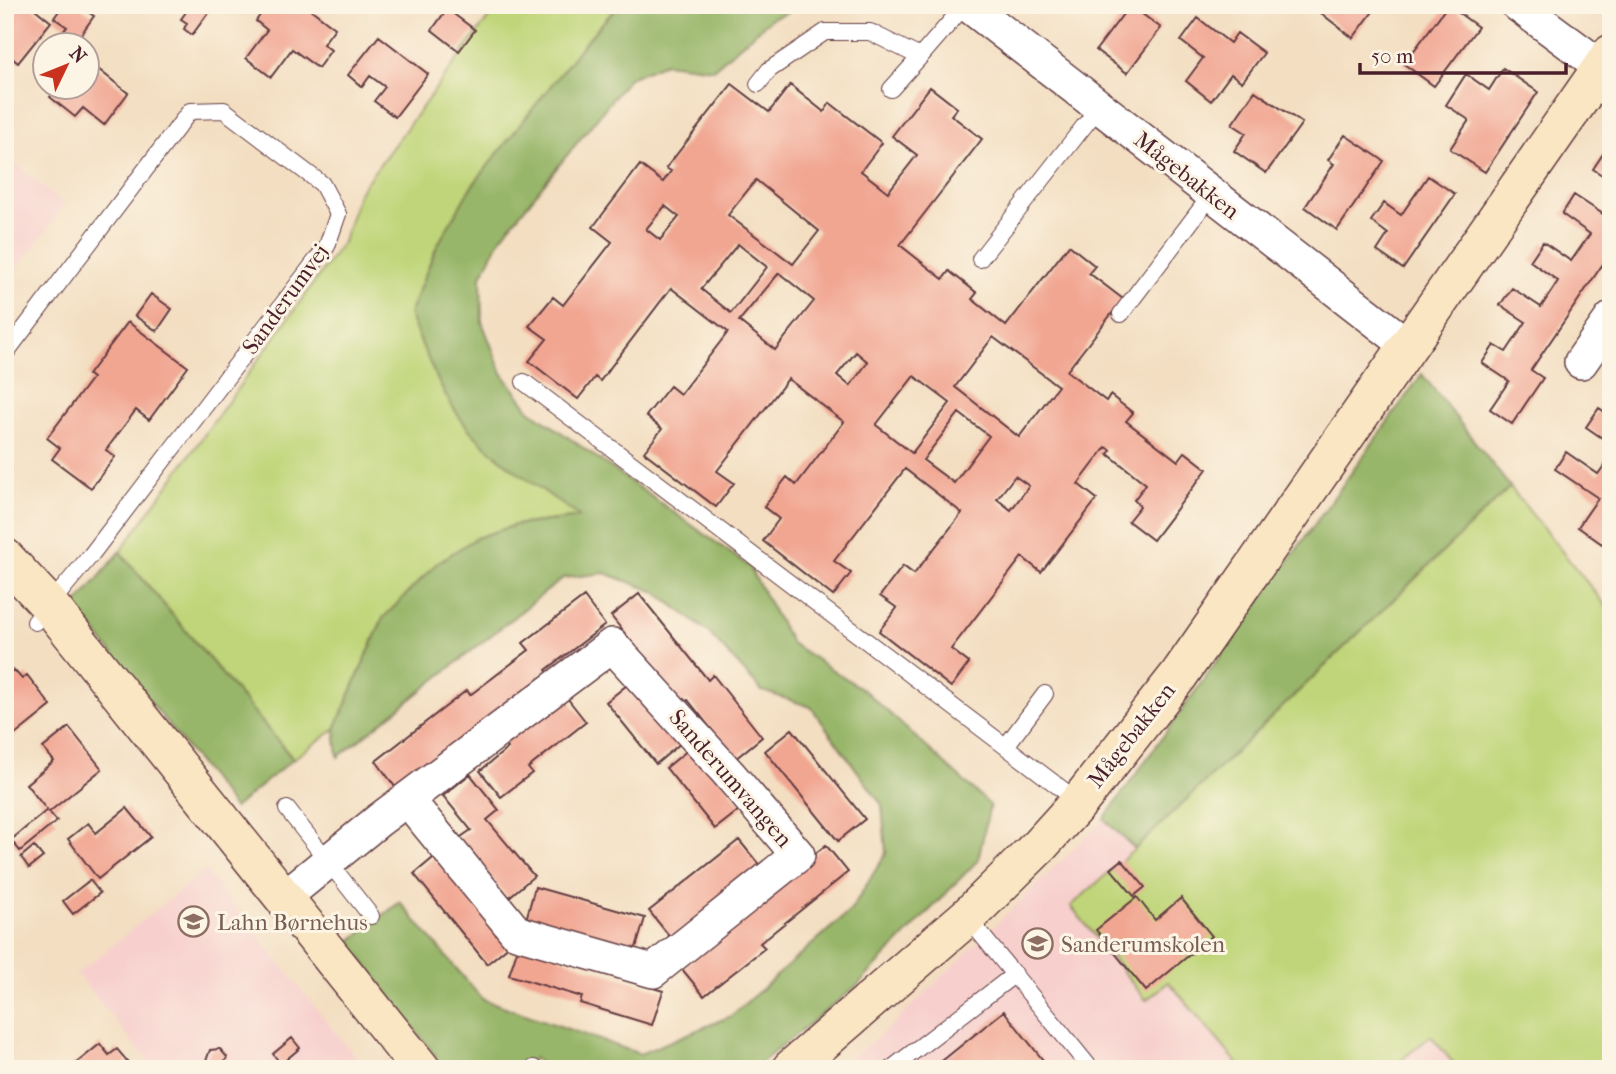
<svg xmlns="http://www.w3.org/2000/svg" width="1616" height="1074" font-family="'IM FELL French Canon',serif">
<style>
.built{fill:#f7d0cd}
.green{fill:#c0d579;stroke:#857a52;stroke-width:2}
.forest{fill:#98b669;stroke:#716a4a;stroke-width:2}
.building{fill:#f1a692;fill-rule:evenodd}
.lines{fill:none;stroke-linecap:round;stroke-linejoin:round}
.lane-casing{stroke:#633c42;stroke-width:18}
.street-casing{stroke:#633c42;stroke-width:36}
.secondary-casing{stroke:#633c42;stroke-width:41}
.lane{stroke:#fff;stroke-width:16}
.street{stroke:#fff;stroke-width:33}
.secondary{stroke:#fbe6c3;stroke-width:38}
.labels{text-anchor:middle;stroke-width:6;stroke-linejoin:round;paint-order:stroke}
.street-label{font-size:23px;fill:#4a1f2b;stroke:#fcf5e5}
.education-label{font-size:23px;fill:#785e54;stroke:#fcf5e5;text-anchor:start}
</style>
<rect width="100%" height="100%" fill="#fcf5e5"/>
<filter id="ink" filterUnits="userSpaceOnUse"><feTurbulence type="fractalNoise" baseFrequency=".0143" numOctaves="2"/><feDisplacementMap in="SourceGraphic" scale="14" xChannelSelector="R" yChannelSelector="G"/><feConvolveMatrix kernelMatrix="1 2 1 2 8 2 1 2 1" color-interpolation-filters="sRGB"/></filter>
<filter id="wash" filterUnits="userSpaceOnUse"><feTurbulence type="fractalNoise" baseFrequency=".00686" numOctaves="4" result="noise"/><feDisplacementMap in="SourceGraphic" scale="28" xChannelSelector="R" yChannelSelector="G"/><feGaussianBlur stdDeviation="1.57" result="paint"/><feColorMatrix in="noise" values="0 0 0 0 0 0 0 0 0 0 0 0 0 0 0 0 0 1.4 0 .05"/><feComposite in="paint" operator="in"/></filter>
<g filter="url(#wash)">
<rect width="100%" height="100%" fill="#f3dec1"/>
<path class="built" d="M5,155L65,205L5,285Z
M1104,819L1135,849L1071,906L1146,1000L1169,981L1242,1069H837L889,1028Z
M205,870L365,1069H154L77,974Z
M1432,1035L1458,1069H1390Z"/>
<path class="green" d="M498,5H619L586,41L469,190L495,454L581,517L515,525L383,618L335,729L293,759L120,552L343,242L359,192Z
M1510,487L1611,612V1069H1458L1431,1036L1390,1069H1242L1169,982L1146,1000L1071,906L1135,849Z"/>
<path class="forest" d="M619,5H806L772,18L713,69L665,63L629,78L502,236L481,276L482,322L502,373L530,410L749,566L791,643L865,691L990,805L978,860L858,985L753,1069H544L535,1058L520,1069H445L349,942L400,902L482,999L640,1054L731,1016L851,910L886,853L882,805L811,707L762,691L708,632L656,592L605,573L563,578L338,757L335,729L383,618L436,564L476,538L515,525L580,517C542,489 480,451 456,412C436,382 423,347 409,314L437,246L469,190L586,41Z
M1422,374L1510,487L1135,849L1104,819Z
M120,552L293,759L234,808L75,606Z"/>
<g id="blocks">
<path class="building" d="M5,5H30L51,22L18,63L5,52V22L8,19L5,17Z
M63,5H84L82,8L94,16L74,44L61,34L67,27L54,18Z
M191,5H214L192,35L184,29L187,23L181,19Z
M267,5H305L335,28L323,44L331,50L318,68L292,49L271,77L246,58L267,30L256,21Z
M1130,5L1161,28L1127,73L1096,50Z
M1329,5H1378L1353,38L1322,14Z
M1448,5L1478,27L1434,86L1404,64Z
M447,9L475,30L459,51L432,30Z
M1198,18L1230,43L1237,33L1264,53L1242,82L1231,74L1211,101L1186,81L1203,58L1181,41Z
M379,36L428,74L395,117L374,101L385,87L370,76L362,87L348,75Z
M88,61L128,93L104,125L83,108L75,117L50,97L56,89L53,88H88Z
M1503,68L1538,92L1485,172L1450,149L1469,120L1446,105L1466,74L1489,90Z
M732,84L769,112L790,85L824,112L830,103L882,143L861,171L888,192L917,155L892,136L930,87L957,108L951,115L982,139L900,245L943,279L949,271L977,293L972,299L1006,326L1069,245L1095,266L1089,273L1123,299L1067,371L1106,401L1110,395L1133,413L1126,421L1178,461L1185,452L1207,469L1153,540L1128,521L1140,506L1134,500L1146,484L1108,454L1111,450L1106,447L1078,484L1097,499L1041,572L1022,557L951,649L969,663L951,687L879,631L897,608L880,596L903,566L914,574L962,513L905,469L834,561L851,573L833,596L763,541L779,519L764,507L787,477L796,485L844,422L788,379L717,471L734,483L716,507L644,452L662,429L646,416L670,386L680,394L728,332L671,288L600,381L595,377L578,399L529,361L547,339L529,326L553,297L563,305L612,242L593,227L640,165L663,182L671,171L666,168ZM756,180L819,231L793,264L728,215ZM665,206L679,217L660,240L646,229ZM738,244L767,267L731,313L701,289ZM779,273L814,301L775,350L739,321ZM993,337L1058,386L1019,437L955,387ZM856,352L868,362L850,386L837,375ZM914,376L950,403L912,453L876,425ZM959,413L989,436L954,483L923,460ZM1015,476L1029,486L1011,510L997,499Z
M1255,91L1302,123L1266,173L1234,151L1246,133L1232,124Z
M1345,135L1384,161L1337,230L1305,207L1334,164L1328,160Z
M1605,151L1611,155V181L1593,169Z
M1428,176L1455,194L1403,269L1377,251L1388,234L1371,221L1384,203L1401,215Z
M1574,195L1603,214L1611,202V252L1531,370L1543,378L1512,424L1490,409L1509,381L1482,363L1494,345L1506,352L1526,322L1500,305L1512,288L1541,307L1558,281L1530,261L1543,242L1571,261L1590,234L1562,214Z
M151,294L172,309L157,331L135,316Z
M128,322L188,367L149,420L136,410L106,450L115,457L91,488L52,459L60,448L47,438L92,378L88,375Z
M1599,408L1611,416V444L1586,427Z
M1566,452L1598,474L1611,456V531L1602,544L1578,527L1598,498L1555,469Z
M639,594L708,680L713,675L762,737L735,759L688,700L682,705L611,616Z
M584,597L605,625L546,670L552,678L396,788L376,761L467,690L470,695L529,650L523,643Z
M14,670L22,679L27,675L51,706L5,743V676Z
M632,681L682,742L656,764L606,702Z
M564,694L586,722L528,768L532,773L501,797L480,771L508,748L504,742Z
M69,727L102,769L49,812L57,821L20,851L11,840L47,810L26,784L54,761L43,748Z
M792,729L865,819L838,841L765,751Z
M694,745L743,807L715,829L666,768Z
M470,774L499,810L487,820L534,876L508,898L458,839L471,830L443,796Z
M127,808L151,837L98,879L68,839L88,823L96,833Z
M739,840L761,867L671,938L649,911Z
M826,845L848,872L760,943L765,948L704,996L682,969L738,915Z
M34,846L43,857L29,868L21,857Z
M438,854L511,944L487,964L414,874Z
M1122,860L1145,887L1134,896L1111,869Z
M90,880L100,893L73,914L63,901Z
M535,887L645,918L635,951L526,920Z
M1137,897L1155,920L1181,898L1212,936L1146,991L1096,930Z
M520,942L591,969L663,991L652,1025L580,1003L582,997L509,975Z
M1004,1011L1050,1069H932Z
M292,1038L300,1048L281,1064L273,1054Z
M100,1044L109,1055L117,1049L128,1062L119,1069H69Z
M220,1049L227,1057L223,1067L213,1069L206,1061L210,1050Z"/>
</g>
</g>
<g filter="url(#ink)">
<use href="#blocks" fill-opacity="0" stroke="#633c42" stroke-width="2"/>
<g class="lines">
<defs>
<path id="lane" d="M758,84L769,70L825,32H870L920,57L965,5
M891,89L920,57
M980,259L1099,107
M1121,314L1212,194
M5,354L190,111L224,110L322,184L338,214L327,246L91,555L35,622
M524,382L1079,802
M1006,746L1045,694
M287,809L371,916
M967,917L1091,1069
M532,1069L534,1068
M891,1069L1015,974"/>
<path id="street" d="M968,5L1407,345
M1518,5L1611,74
M1581,362L1611,319
M283,898L379,820L612,645L729,774L798,855L653,971L516,932L407,799"/>
<path id="secondary" d="M5,558L49,605L421,1069
M791,1069L967,917L1040,845L1079,802L1179,675L1611,54"/>
</defs>
<use href="#lane" class="lane-casing"/>
<use href="#street" class="street-casing"/>
<use href="#secondary" class="secondary-casing"/>
<use href="#lane" class="lane"/>
<use href="#street" class="street"/>
<use href="#secondary" class="secondary"/>
</g>
</g>
<defs>
<symbol id="school-ring" viewBox="-11 -11 22 22"><circle r="9.5" fill="#fcf5e5" stroke="#8d6e63" stroke-width="1.5"/><path d="M0-5L7-2L0 1L-7-2ZM-4 1L0 2.5L4 1V4Q0 6-4 4Z" fill="#8d6e63"/></symbol>
</defs>
<g fill-rule="evenodd">
<use href="#school-ring" x="176" y="904" width="35" height="35"/>
<use href="#school-ring" x="1020" y="926" width="35" height="35"/>
</g>
<g class="labels">
<g class="street-label">
<text transform="translate(1187 175) rotate(38)" y="8">Mågebakken</text>
<text transform="translate(285 299) rotate(-54)" y="8">Sanderumvej</text>
<text transform="translate(1131 735) rotate(-52)" y="8">Mågebakken</text>
<text transform="translate(731 778) rotate(49)" y="8">Sanderumvangen</text>
</g>
<g class="education-label">
<text x="217" y="930">Lahn Børnehus</text>
<text x="1061" y="952">Sanderumskolen</text>
</g>
</g>
<rect width="1616" height="1074" fill="none" stroke="#fcf5e5" stroke-width="28"/>
<g transform="translate(66 66) rotate(47)"><circle r="33" fill="#fcf5e5" stroke="#b59f9b" stroke-width="2"/>
<path d="M0-5L12 26L0 18L-12 26Z" fill="#c8321e"/>
<text y="-10" font-size="19" font-weight="bold" text-anchor="middle" fill="#4a1f2b">N</text>
</g>
<path d="M1360 63v10h206v-10" fill="none" stroke="#4a1f2b" stroke-width="3.5"/>
<text x="1371" y="63" font-size="21" fill="#4a1f2b" stroke="#fcf5e5" stroke-width="5" paint-order="stroke">50 m</text>
</svg>
